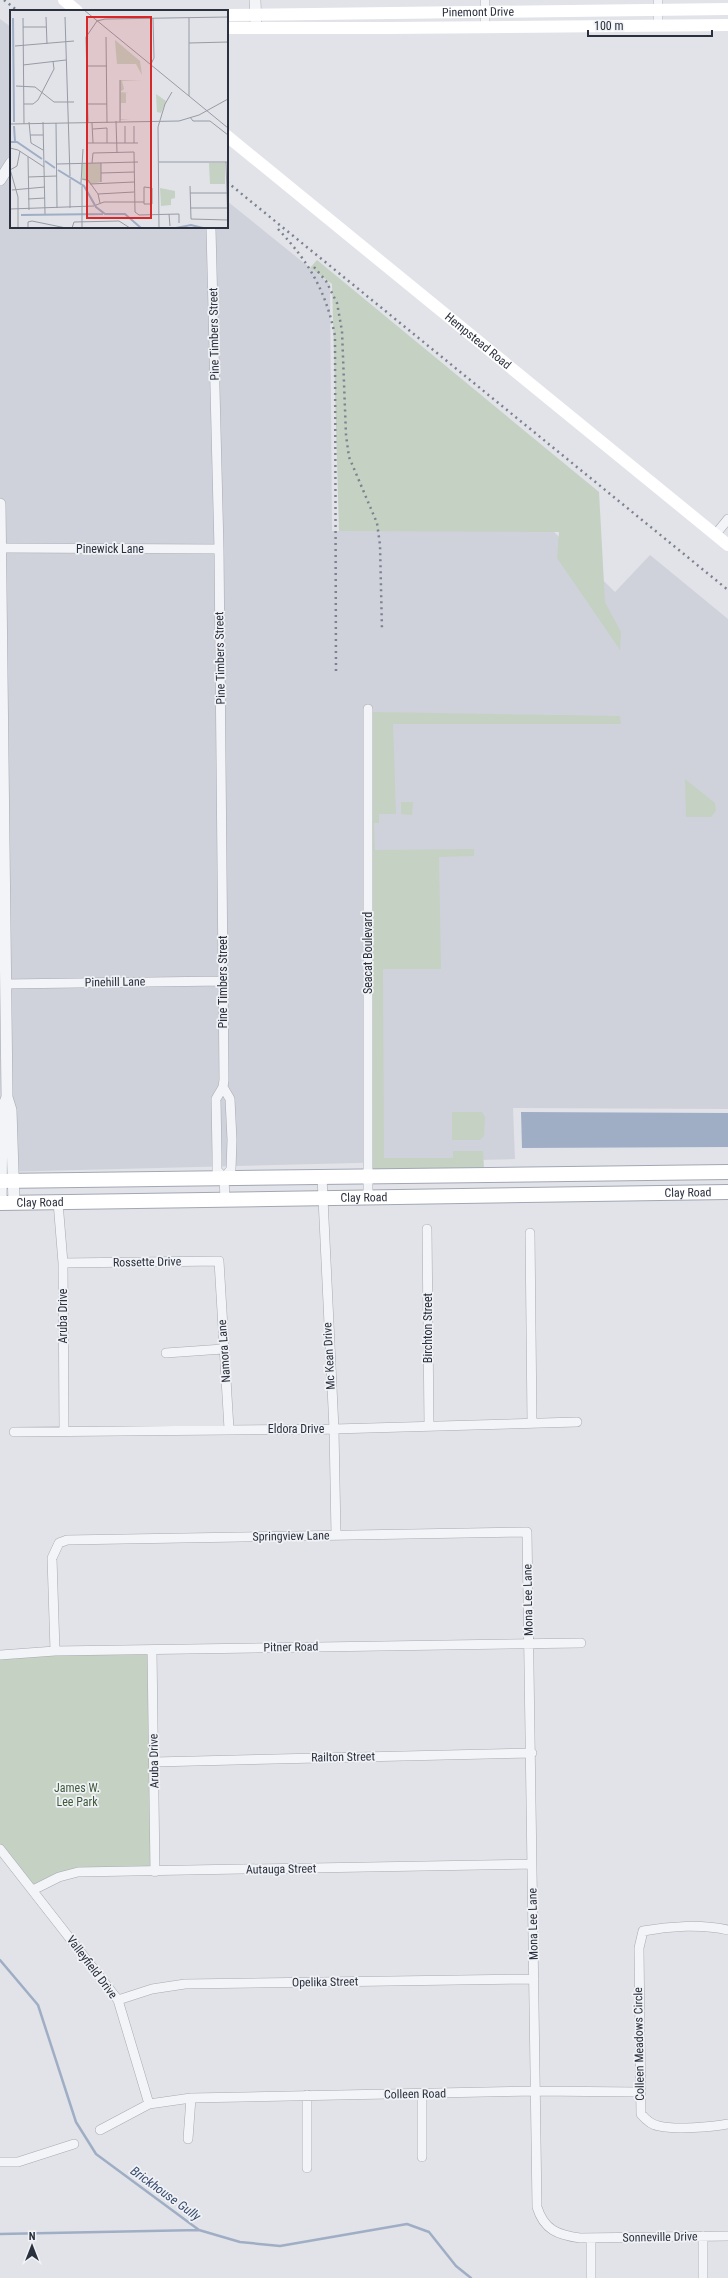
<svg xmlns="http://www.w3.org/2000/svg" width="728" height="2278" font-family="'Roboto Condensed',sans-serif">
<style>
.built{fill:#cfd2da}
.green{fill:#c5d1c3}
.water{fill:#9faec5}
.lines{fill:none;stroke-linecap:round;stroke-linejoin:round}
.stream{stroke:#9faec5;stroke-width:2.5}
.minor-casing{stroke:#a7aab2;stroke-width:10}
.tertiary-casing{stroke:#a7aab2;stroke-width:12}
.primary-casing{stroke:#a1a7b3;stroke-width:16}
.minor{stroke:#f3f4f7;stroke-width:9}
.tertiary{stroke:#f3f4f7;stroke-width:11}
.secondary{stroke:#fff;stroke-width:12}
.primary{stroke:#fff;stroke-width:14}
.rail{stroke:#7c8290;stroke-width:2.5;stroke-dasharray:2 4;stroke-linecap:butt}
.labels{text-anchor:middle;stroke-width:3.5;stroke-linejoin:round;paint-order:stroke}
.street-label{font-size:12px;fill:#2b303e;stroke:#f0f2f6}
.park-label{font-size:12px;fill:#3d593a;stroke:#f0f2f6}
.water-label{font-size:13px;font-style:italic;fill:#394c6e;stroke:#f0f2f6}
.inset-river{fill:none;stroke:#9faec5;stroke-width:2}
.inset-road{fill:none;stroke:#989ba4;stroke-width:1}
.view{fill:#d62828;fill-opacity:0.15;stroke:#d62828;stroke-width:2}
.inset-edge{fill:none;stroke:#2b303e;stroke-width:2}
</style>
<rect width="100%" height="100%" fill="#e1e3e8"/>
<path class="built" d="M0,19L11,27V227H227V201L330,284L332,531H553L615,592L650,555L728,619V1109L513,1108L515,1159L0,1172Z"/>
<path class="green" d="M317,260L599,492L605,602L621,632L620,650L557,558L559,532L339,531L332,284L310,268Z
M372,712L620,716L621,724H393L396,814H379V823H374L375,850L474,849V856L439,857L441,969H383L384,1158H453V1151H483L484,1169L373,1170Z
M685,779L715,803L716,811L711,817H686Z
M401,802H413L412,815L401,814Z
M452,1112H482L485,1117L484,1136L480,1140H452Z
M152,1650L155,1872H87L33,1890L0,1849V1655Z"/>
<path class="water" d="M521,1112L728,1113V1147L522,1148Z"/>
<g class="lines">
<path class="stream" d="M0,1960L38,2005L76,2122L96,2154L199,2230L240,2242L280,2246L407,2224L429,2232L456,2266L471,2278
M0,2234L199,2230"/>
<defs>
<path id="minor" d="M485,0V27
M658,0V24
M211,229L219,549L224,1080L223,1087L216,1099L217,1155V1170L224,1178L225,1199
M715,535L728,519
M1,548L219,549
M6,984L223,981
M223,1087L230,1099L232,1140L231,1169L224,1178
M322,1177L334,1429L336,1535
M368,1198V709
M58,1202L63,1263L64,1430
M427,1229L429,1426
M530,1233L532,1423
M63,1263L219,1261L229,1429
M166,1353L223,1349
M14,1432L334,1429L577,1422
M152,1650L155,1872
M55,1651L52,1558L59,1543L67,1540L527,1532L537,2207C544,2230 558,2235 580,2238L728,2236
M0,1655L55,1651L581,1643
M154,1762L532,1753
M0,1849L118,2000L149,2104
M33,1890L59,1877L78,1872L532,1864
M728,1930C702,1924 669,1926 643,1931L639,1948L641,2114C646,2120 651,2125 659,2126C675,2130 712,2127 728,2124
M118,2000L152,1989L185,1984L534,1979
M422,2094V2157
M307,2095V2168
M100,2130L149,2104L191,2098L535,2091L639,2092
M188,2139L191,2098
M0,2162H18L74,2144
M591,2278V2239
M703,2278V2236"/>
<path id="tertiary" d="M255,0L256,27
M0,180L11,163
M0,504L7,1097L11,1110L14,1203
M1,1203L2,1110L7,1097"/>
<g id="primary">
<path d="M0,1181L728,1172"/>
<path id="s3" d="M0,1203L728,1192"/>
</g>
</defs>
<use href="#minor" class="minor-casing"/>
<use href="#tertiary" class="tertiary-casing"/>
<use href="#primary" class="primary-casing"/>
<use href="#minor" class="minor"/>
<use href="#tertiary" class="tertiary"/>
<g class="secondary">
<path d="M64,0L77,11"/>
<path id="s1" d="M227,15L728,9"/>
<path d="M227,28H389L728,25"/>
<path id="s2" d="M227,136L728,545"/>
</g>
<use href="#primary" class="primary"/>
<path class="rail" d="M4,0L18,11
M227,182L728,590
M278,229C309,262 326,291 335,336L336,675
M314,267L326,281L337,303L342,331L346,435L349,457L377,523L380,545L382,631"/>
</g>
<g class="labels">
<g class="street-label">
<text dy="4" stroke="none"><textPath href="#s1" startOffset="251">Pinemont Drive</textPath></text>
<text transform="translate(214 334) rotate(-91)" y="4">Pine Timbers Street</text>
<text dy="4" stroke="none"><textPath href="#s2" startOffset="324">Hempstead Road</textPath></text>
<text x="110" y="553">Pinewick Lane</text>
<text transform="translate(220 658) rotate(-91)" y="4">Pine Timbers Street</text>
<text transform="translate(368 953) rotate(-90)" y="4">Seacat Boulevard</text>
<text transform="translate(115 982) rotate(-1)" y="4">Pinehill Lane</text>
<text transform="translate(223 982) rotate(-90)" y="4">Pine Timbers Street</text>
<text dy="4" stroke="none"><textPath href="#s3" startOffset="688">Clay Road</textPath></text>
<text dy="4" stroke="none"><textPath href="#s3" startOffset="364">Clay Road</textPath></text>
<text dy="4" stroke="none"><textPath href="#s3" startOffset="40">Clay Road</textPath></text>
<text transform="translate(147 1262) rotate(-1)" y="4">Rossette Drive</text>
<text transform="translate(63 1316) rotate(-90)" y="4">Aruba Drive</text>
<text transform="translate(428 1328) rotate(-90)" y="4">Birchton Street</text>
<text transform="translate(224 1351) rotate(-94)" y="4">Namora Lane</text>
<text transform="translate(329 1356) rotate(-93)" y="4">Mc Kean Drive</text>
<text x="296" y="1433">Eldora Drive</text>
<text transform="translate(291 1536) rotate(-1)" y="4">Springview Lane</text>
<text transform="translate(528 1600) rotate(-91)" y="4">Mona Lee Lane</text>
<text transform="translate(291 1647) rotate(-1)" y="4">Pitner Road</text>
<text transform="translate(343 1757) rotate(-1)" y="4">Railton Street</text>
<text transform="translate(154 1761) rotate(-91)" y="4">Aruba Drive</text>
<text transform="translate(281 1869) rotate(-1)" y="4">Autauga Street</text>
<text transform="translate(533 1924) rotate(-91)" y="4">Mona Lee Lane</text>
<text transform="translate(92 1967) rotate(53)" y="4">Valleyfield Drive</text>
<text transform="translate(325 1982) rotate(-1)" y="4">Opelika Street</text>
<text transform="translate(639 2044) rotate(-91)" y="4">Colleen Meadows Circle</text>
<text transform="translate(415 2094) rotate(-1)" y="4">Colleen Road</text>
<text transform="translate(660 2237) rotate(-1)" y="4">Sonneville Drive</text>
</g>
<g class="park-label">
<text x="77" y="1792">James W.<tspan x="77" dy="14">Lee Park</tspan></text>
</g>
<g class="water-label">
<text transform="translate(166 2193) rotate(36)" y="5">Brickhouse Gully</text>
</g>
</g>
<g transform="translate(10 10)">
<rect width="218" height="218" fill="#e1e3e8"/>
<path d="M105,31V30L130,51L132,65L126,54H107ZM110,70H132L112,71L114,79L110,82L119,83H116V93H111V109L120,110H110ZM146,84L156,91L151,103L147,102ZM71,153H91V172L80,174L72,169ZM199,153H215V174H200ZM150,178L165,181V188L161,189V195L151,196Z" fill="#c5d1c3"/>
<path class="inset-river" d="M3,8L4,112M4,116L5,132M0,132H7L32,149M35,151L45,158M48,160L74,176L86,197L95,204H115L131,218M11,205L93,204M166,218L181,215L193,218"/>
<path class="inset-road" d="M74,0L218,118M36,7L37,34M55,7L60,166M13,8L14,114M179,8V86M87,11L95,9L218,7M13,17H36M96,27L97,113M179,33L218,32M5,36L64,31M141,54L144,48L143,8M13,55L56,50M77,56H97M6,76L25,77L44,92H64M14,94H23L28,90L44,59L43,51M78,94H97M180,107L183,111H200L218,125M106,111L107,143M19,112L21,133L33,140M33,112L35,204M110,112V70M46,113L47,198M78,113L76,27L87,11M82,113L83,133M0,114L169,111L189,105L218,89M115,116V133M124,116V133M83,119L97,118V133M20,125H33M78,133H128M0,138L8,140L34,157M18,147L19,200M149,152H218M216,152L218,214M82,153L83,143L124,142L125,202L129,205M91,153V172M47,154L128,152M0,159L8,187V218M0,160L7,156L10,141M91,163L124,162M18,167L47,166M60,169V198M72,169L78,170L88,184L90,193M71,173L73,139M80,174L124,172M72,176V218M180,176L181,209L218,210M134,177L142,178V194H134ZM2,180L35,177M180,183H218M88,184L124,182M18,189L35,188M86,195L94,192H134M180,198H218M0,199L84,196M159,204L160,216M129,205L169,204V213M18,218V212L22,211L56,218M62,218L64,212L109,211L120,218M149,218L148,117L155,94L162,82"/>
<path class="view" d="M77,7H141V208H77Z"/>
<rect width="218" height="218" class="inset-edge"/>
</g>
<g transform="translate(32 2246)" stroke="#f0f2f6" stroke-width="3" paint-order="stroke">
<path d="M0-3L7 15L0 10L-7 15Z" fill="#2b303e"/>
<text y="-6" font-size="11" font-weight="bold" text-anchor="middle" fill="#2b303e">N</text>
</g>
<path d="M588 30v6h124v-6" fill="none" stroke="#2b303e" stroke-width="2"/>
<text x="594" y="30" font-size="12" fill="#2b303e" stroke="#f0f2f6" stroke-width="3" paint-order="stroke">100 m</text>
</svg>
